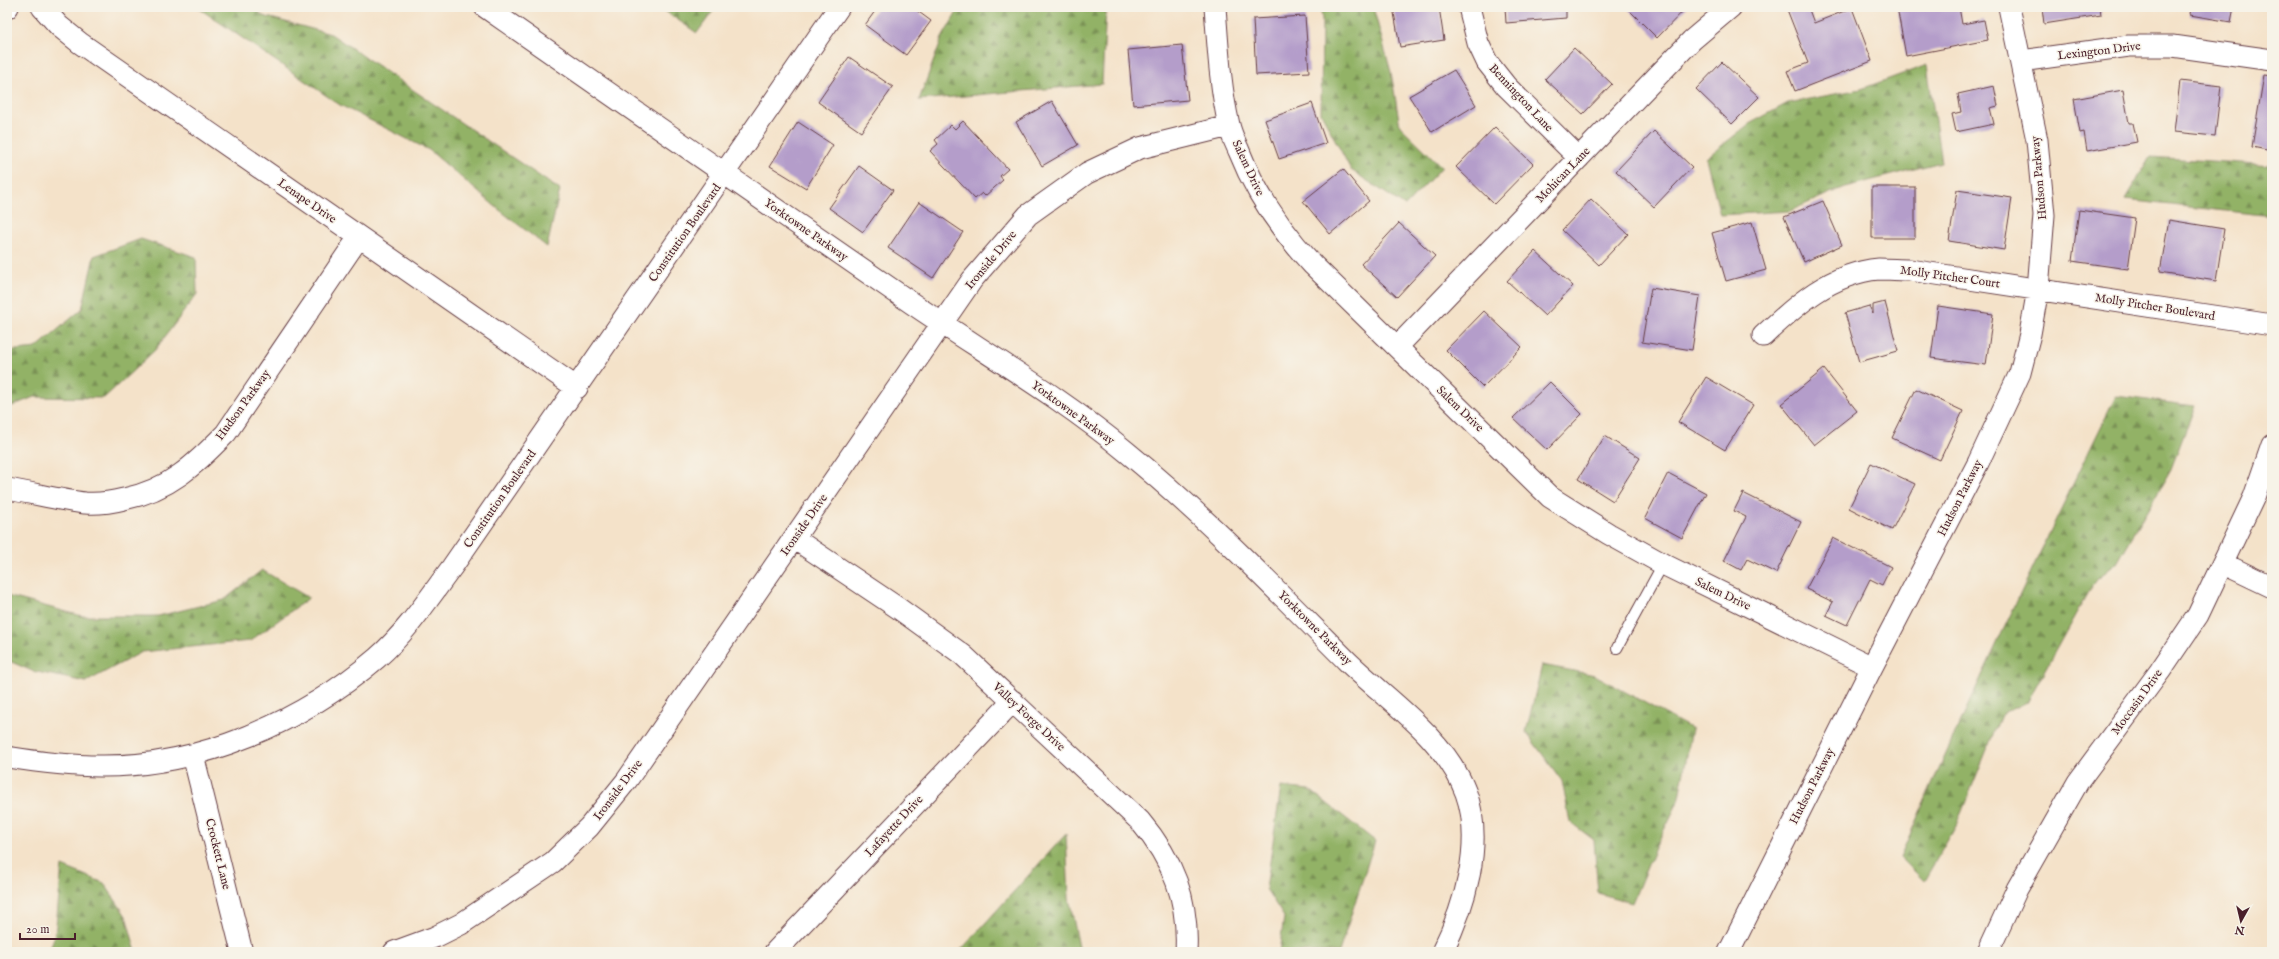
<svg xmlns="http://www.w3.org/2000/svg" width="2279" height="959" viewBox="0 0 2279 959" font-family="'IM FELL English',serif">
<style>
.forest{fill:url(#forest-firs);stroke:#6e6848}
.building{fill:#b49dca}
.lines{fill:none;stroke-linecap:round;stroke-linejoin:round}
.lane-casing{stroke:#643c43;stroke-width:12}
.street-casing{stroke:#643c43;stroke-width:23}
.lane{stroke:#fff;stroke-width:10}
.street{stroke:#fff;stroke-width:21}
.labels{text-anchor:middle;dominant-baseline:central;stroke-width:3;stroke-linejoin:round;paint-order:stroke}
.street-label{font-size:12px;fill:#4a1f2b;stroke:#f7f3e8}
</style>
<defs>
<pattern id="forest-firs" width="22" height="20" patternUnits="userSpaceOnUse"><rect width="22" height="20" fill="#92b266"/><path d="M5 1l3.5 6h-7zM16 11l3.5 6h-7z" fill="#799054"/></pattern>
</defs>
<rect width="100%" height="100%" fill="#f7f3e8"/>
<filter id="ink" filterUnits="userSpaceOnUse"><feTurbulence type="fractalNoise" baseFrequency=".025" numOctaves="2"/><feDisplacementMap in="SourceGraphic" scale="8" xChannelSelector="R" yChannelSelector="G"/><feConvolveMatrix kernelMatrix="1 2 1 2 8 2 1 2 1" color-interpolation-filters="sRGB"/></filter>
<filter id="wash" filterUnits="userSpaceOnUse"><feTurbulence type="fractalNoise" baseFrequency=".012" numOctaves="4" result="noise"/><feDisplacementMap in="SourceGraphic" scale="16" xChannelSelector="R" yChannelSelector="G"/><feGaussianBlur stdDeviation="0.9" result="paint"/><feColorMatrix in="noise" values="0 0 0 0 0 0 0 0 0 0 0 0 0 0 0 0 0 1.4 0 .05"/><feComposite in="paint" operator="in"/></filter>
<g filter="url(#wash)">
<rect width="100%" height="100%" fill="#f4e2c9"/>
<path class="forest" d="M197,7H255L263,16L331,34L560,190L547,247L497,208L429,150L340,105Z
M659,7H716L697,33Z
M960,7H1106L1102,84L919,100L942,38Z
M1320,7H1373L1391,72L1400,126L1442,167L1405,206L1351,170L1321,113L1322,18Z
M1927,65L1941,162L1842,188L1790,211L1720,215L1706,158L1749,124L1788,103L1861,89Z
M2150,157L2272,165V216L2125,200Z
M141,239L196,257L197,294L155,350L104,398L34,397L7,408V351L36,348L82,309L94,256Z
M2116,396L2195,406L2171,469L2117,563L2094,581L2027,702L2001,715L1956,826L1924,881L1900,857C1968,701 2041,549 2116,396Z
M262,570L309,598L250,641L142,652L86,682L32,671L7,660V596L82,616H158L224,600Z
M1542,665L1595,675L1692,729L1678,802L1655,848L1632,903L1598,893L1594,840L1570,822L1562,781L1526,732Z
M1281,787L1310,790L1375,841L1339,952H1279L1284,917L1266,889Z
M1066,834L1069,898L1080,952H959Z
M62,866L104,883L126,916L136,952H49L55,935Z"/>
<g id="blocks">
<path class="building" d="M878,7H912L931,21L906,55L865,25Z
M1393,7H1439L1444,40L1400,47Z
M1505,7H1566V18L1506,23Z
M1626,7H1687L1657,38Z
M1786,7H1808L1814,23L1852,8L1872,61L1795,91L1787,71L1808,63Z
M1897,7H1959L1962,24L1984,20L1988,40L1906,56Z
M2042,7H2100L2101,15L2044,24Z
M2191,7H2234L2231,22L2190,15Z
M1305,16L1309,72L1256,75L1253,19Z
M1182,45L1188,100L1133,105L1128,50Z
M1574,48L1612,84L1583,114L1545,79Z
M849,57L893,87L861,132L818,102Z
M1722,62L1759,97L1732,124L1696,89Z
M1454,70L1476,105L1432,132L1409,96Z
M2264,75L2272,76V151L2252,147Z
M2180,81L2221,86L2215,136L2174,132Z
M1994,86L1998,106L1990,108L1994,124L1956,132L1952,114L1961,112L1958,94Z
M2123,90L2129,123H2133L2137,142L2087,151L2084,132L2080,133L2074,99Z
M1052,101L1078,145L1042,166L1016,122Z
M1312,103L1326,143L1279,159L1265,120Z
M963,121L1008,169L1000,176L1003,180L985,196L982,193L975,199L930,151L938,144L935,140L951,125L955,129Z
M798,122L833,145L806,188L770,166Z
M1495,127L1533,164L1494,204L1456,167Z
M1654,131L1692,167L1654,207L1616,171Z
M859,166L893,190L863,232L829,208Z
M1343,169L1369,201L1330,234L1303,201Z
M1872,187H1915V238H1872Z
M1957,190L2012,198L2004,250L1949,241Z
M1591,199L1628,234L1599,265L1562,230Z
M1823,201L1842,245L1804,262L1784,217Z
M919,202L963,232L933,278L888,248Z
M2079,210L2135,218L2128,269L2072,261Z
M2169,220L2224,229L2216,281L2160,272Z
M1752,222L1766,270L1726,281L1712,233Z
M1399,223L1435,256L1397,297L1361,264Z
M1535,251L1573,286L1545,316L1507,281Z
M1651,288L1700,296L1692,350L1642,342Z
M1885,302L1898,351L1859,362L1845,313L1869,306L1873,314V305Z
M1938,306L1993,314L1986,365L1931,358Z
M1484,311L1522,347L1483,387L1446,350Z
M1824,369L1857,411L1814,445L1781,404Z
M1706,377L1753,405L1725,450L1678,422Z
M1550,382L1582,414L1547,450L1513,418Z
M1916,389L1963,411L1940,460L1892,438Z
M1605,436L1640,458L1613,501L1578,479Z
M1871,463L1915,484L1892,530L1849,508Z
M1668,473L1706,493L1682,538L1645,518Z
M1743,493L1801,522L1776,573L1747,559L1741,570L1724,561L1746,517L1734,511Z
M1833,538L1891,567L1882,585L1870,579L1847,625L1826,615L1833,602L1806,589Z"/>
</g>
</g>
<g filter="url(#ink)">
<use href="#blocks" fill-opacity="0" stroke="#643c43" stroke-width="1"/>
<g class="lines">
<g class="lane-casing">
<path id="lane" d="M1617,648L1663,564"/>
</g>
<g class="street-casing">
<path id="street" d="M42,7L59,26L80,43L577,388
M485,7C626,105 768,204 910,302C983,352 1060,396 1128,453C1206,517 1276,590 1347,661C1388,701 1445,737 1466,793C1484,843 1465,906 1442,952
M1215,7C1218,46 1220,87 1229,125C1231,134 1235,142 1239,151C1256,194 1281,231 1313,265L1550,497L1609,534L1663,564L1872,667
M1469,7L1478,43L1487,62L1506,86L1579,158
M7,8L8,7
M2021,61L2129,46H2173L2272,60
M1763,336C1796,305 1831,273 1879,269C1889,269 1900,270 1910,270L2272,325
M1397,347L1692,40L1731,7
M7,489C33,493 59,500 85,503C97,504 112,502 124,499C169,490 195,465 226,433L359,237
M795,539L898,608L963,655L1140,821C1173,860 1189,900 1186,952
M2224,564L2272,587
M193,755L242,952
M7,757C38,762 69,766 100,766C200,767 302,722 377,658C407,632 429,598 452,567L839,7
M394,952L435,937L461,924L553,862L589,827L627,780L972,280L1028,215L1087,173L1140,148L1229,126
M775,952L1013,701
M1729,952L1872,667L1978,463L2020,373L2030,334L2038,289L2044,215L2037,140L2009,7
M1988,952L2017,889L2078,782L2160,671L2198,615L2254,497L2272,445"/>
</g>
<use href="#lane" class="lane"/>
<use href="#street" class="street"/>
</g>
</g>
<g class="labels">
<g class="street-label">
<text transform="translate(2099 51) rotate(-7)">Lexington Drive</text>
<text transform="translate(1521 98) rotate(47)">Bennington Lane</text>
<text transform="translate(1248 168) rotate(65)">Salem Drive</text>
<text transform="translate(1563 175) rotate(-46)">Mohican Lane</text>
<text transform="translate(2039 178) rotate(-95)">Hudson Parkway</text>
<text transform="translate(307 201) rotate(35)">Lenape Drive</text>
<text transform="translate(806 230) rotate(35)">Yorktowne Parkway</text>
<text transform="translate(685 233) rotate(-55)">Constitution Boulevard</text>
<text transform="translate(991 260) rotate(-50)">Ironside Drive</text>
<text transform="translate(1950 277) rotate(8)">Molly Pitcher Court</text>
<text transform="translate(2155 307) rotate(9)">Molly Pitcher Boulevard</text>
<text transform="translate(243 405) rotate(-54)">Hudson Parkway</text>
<text transform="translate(1460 409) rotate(44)">Salem Drive</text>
<text transform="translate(1073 413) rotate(36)">Yorktowne Parkway</text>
<text transform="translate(1960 498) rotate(-63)">Hudson Parkway</text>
<text transform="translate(500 499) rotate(-55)">Constitution Boulevard</text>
<text transform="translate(804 525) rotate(-55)">Ironside Drive</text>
<text transform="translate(1723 594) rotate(26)">Salem Drive</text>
<text transform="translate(1315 628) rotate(45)">Yorktowne Parkway</text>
<text transform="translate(2137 702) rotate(-54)">Moccasin Drive</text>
<text transform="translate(1029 717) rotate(43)">Valley Forge Drive</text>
<text transform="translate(1812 786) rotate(-63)">Hudson Parkway</text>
<text transform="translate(618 790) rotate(-53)">Ironside Drive</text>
<text transform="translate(894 826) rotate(-47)">Lafayette Drive</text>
<text transform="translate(218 854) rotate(76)">Crockett Lane</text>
</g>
</g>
<rect width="2279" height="959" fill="none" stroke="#f7f3e8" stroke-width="24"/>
<g transform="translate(2241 921) rotate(188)" stroke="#f7f3e8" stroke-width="3" paint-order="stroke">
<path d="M0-3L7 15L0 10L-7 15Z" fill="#4a1f2b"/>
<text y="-6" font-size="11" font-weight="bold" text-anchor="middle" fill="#4a1f2b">N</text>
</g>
<path d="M20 933v6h55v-6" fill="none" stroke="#4a1f2b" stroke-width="2"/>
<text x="26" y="933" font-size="12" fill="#4a1f2b" stroke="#f7f3e8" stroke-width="3" paint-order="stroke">20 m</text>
</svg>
